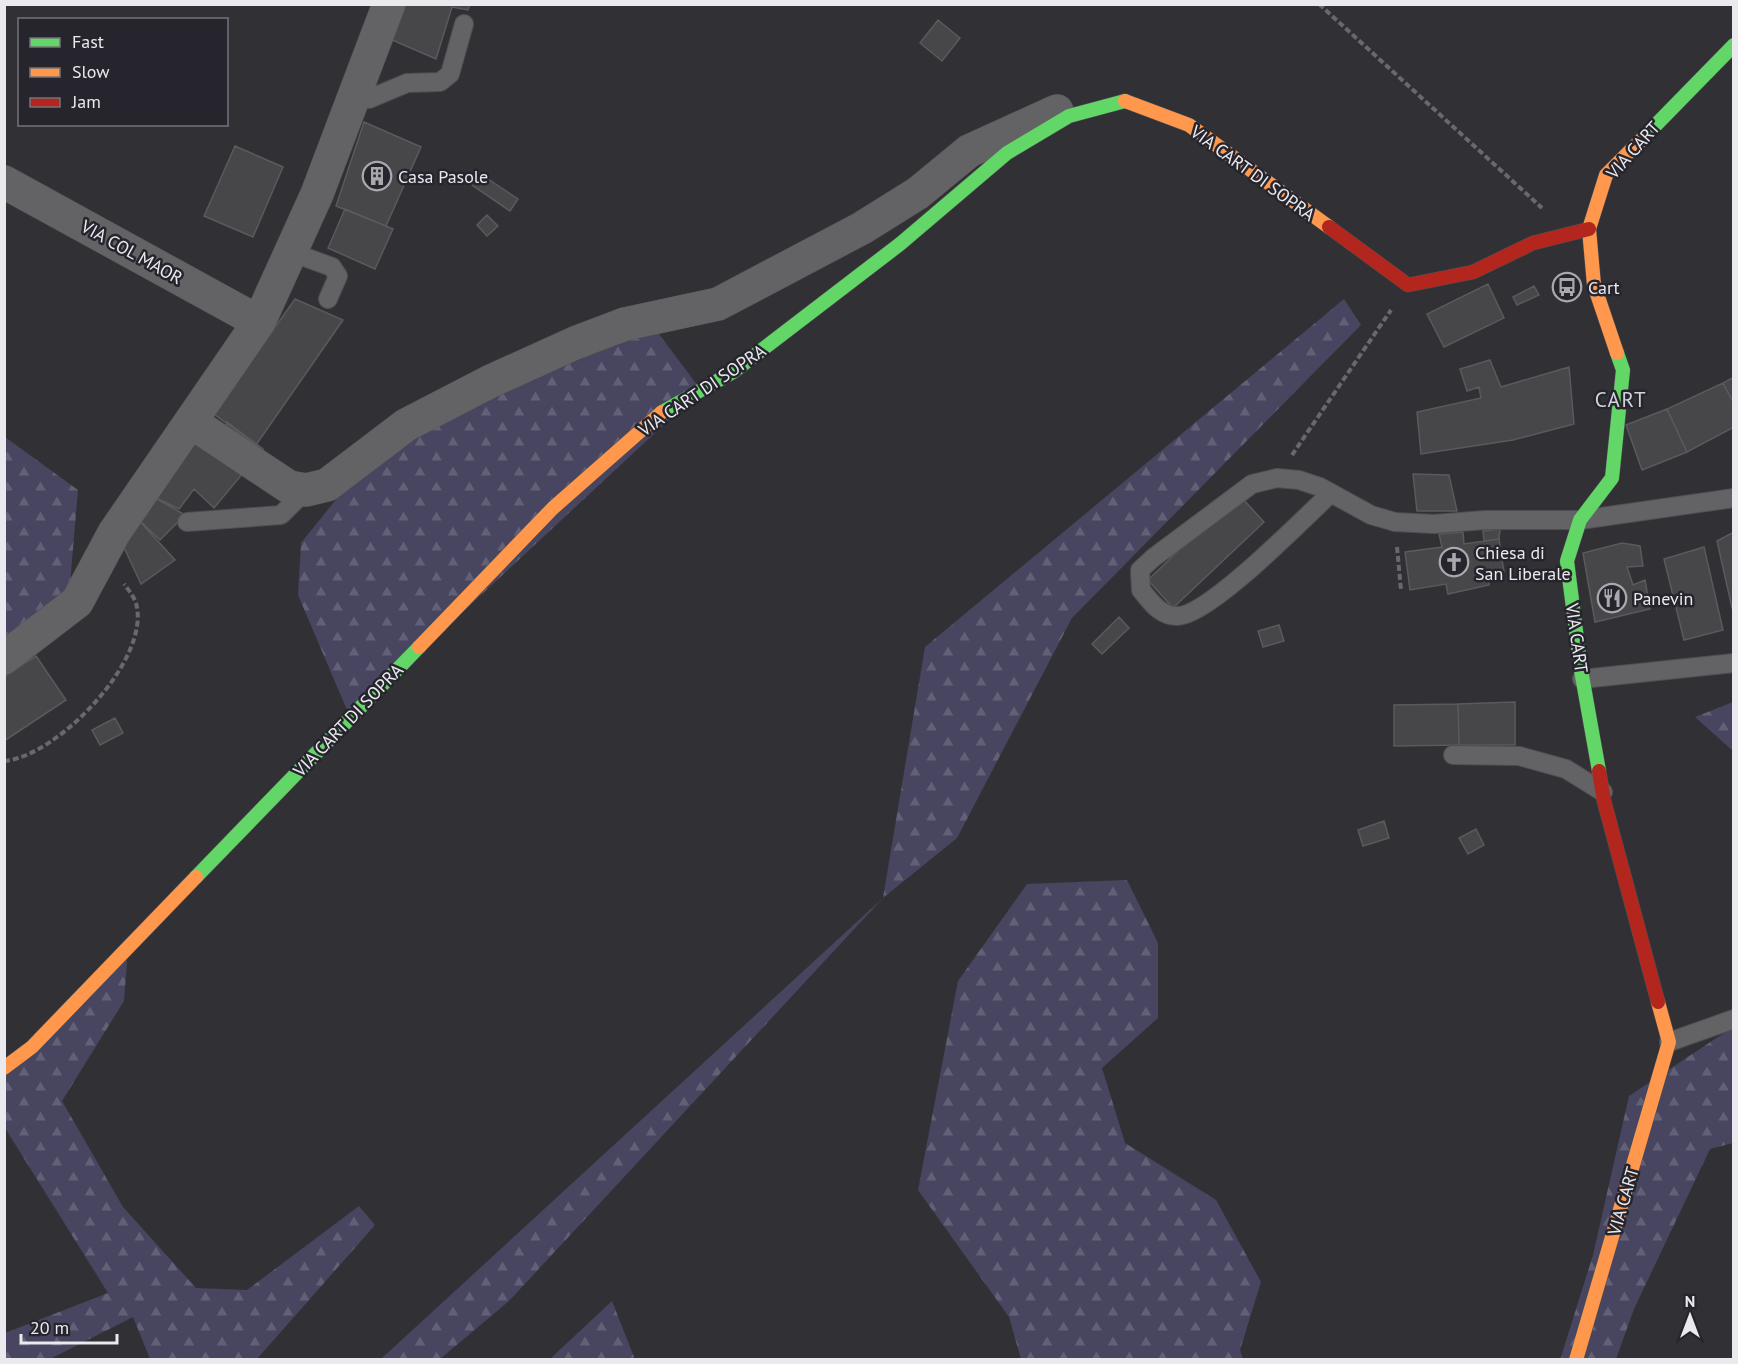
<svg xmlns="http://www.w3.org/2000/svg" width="1738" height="1364" viewBox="0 0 1738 1364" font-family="'PT Sans',sans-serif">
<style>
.forest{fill:url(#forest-firs)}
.building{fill:#47474a;stroke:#5a5a5e;stroke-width:1.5}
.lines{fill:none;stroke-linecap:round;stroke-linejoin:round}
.lane-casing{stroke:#4f4f53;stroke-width:20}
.street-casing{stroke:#4f4f53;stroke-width:34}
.fast-casing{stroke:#4f4f53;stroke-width:15}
.slow-casing{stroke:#4f4f53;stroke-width:15}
.jam-casing{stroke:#4f4f53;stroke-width:15}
.path{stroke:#69696b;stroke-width:4;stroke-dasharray:6 3;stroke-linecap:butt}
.lane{stroke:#636366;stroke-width:18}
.street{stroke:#636366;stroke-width:33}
.fast{stroke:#63d668;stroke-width:14}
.slow{stroke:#ff974d;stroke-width:14}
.jam{stroke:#b3261e;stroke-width:14}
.labels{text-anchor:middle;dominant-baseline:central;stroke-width:5;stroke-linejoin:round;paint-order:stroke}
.street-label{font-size:18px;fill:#e9e9ee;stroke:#26252d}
.poi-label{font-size:18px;fill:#e9e9ee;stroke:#26252d;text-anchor:start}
.quarter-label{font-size:21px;letter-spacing:1.5px;fill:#d2d2dc;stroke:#26252d}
</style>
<defs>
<pattern id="forest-firs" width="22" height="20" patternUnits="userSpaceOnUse" patternTransform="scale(1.5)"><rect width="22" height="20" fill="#47455f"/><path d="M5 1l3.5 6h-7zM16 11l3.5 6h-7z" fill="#626076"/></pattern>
</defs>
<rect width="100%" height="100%" fill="#313135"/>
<path class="forest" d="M1344,299L1361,325L1072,618L957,838L883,898L509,1301L440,1359H381L883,898L925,647Z
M647,318L701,390L350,717L298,595L301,543L379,446Z
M5,437L78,490L69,596L5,652Z
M1733,702V751L1695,717Z
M1127,880L1158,943V1018L1102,1068L1125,1143L1216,1200L1261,1282L1240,1350L1243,1359H1021L1009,1317L918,1190L958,981L1027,884Z
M128,948L124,1001L62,1101L123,1207L196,1288L247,1290L359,1206L375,1225L257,1359H150L133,1317L50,1359H5V1333L108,1293L5,1128V1068Z
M1733,1027V1143L1710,1149L1634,1309L1616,1359L1560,1360L1593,1255L1629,1096Z
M612,1301L634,1357L631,1360L550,1359Z"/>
<path class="building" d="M403,4H470L468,10L452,7L436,59L390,39Z
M938,20L960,38L942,61L920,43Z
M364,122L421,147L386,226L336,206Z
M235,146L283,167L253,237L204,216Z
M476,171L518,199L510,211L469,183Z
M345,209L393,229L375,269L328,248Z
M487,215L498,226L487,236L477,225Z
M1488,284L1504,318L1444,347L1427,314Z
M1534,286L1539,295L1517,305L1513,297Z
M295,299L343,320L256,445L214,414Z
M1490,360L1501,387L1569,367L1574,424L1513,440L1421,454L1417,412L1481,398L1479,387L1467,391L1460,369Z
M1734,377V404L1723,383Z
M1723,383L1734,404V427L1687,452L1667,409Z
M1667,409L1687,452L1642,470L1626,425Z
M227,422L263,449L214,508L194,489L179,509L150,495L193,440L204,448Z
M1413,474L1449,475L1457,511H1417Z
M150,495L185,515L160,540L134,515Z
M1241,497L1264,522L1173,608L1148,580L1205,525Z
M134,515L175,560L141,584L122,543Z
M1500,529L1499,539L1484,541L1483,531Z
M1463,532L1464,544L1499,539L1504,572L1487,573L1489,585L1448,594L1446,584L1410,590L1405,552L1442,547L1439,534Z
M1734,532V608H1732L1717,541Z
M1622,543L1640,546L1643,566L1627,567L1633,585L1645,580L1650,609L1595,622L1583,553Z
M1704,547L1723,630L1684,640L1664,559Z
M1119,617L1129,628L1102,654L1092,644Z
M1279,625L1284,641L1263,647L1258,631Z
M36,656L66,700L4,741V677Z
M1515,702V745H1459L1458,704Z
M1458,704L1459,745L1394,746V705Z
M115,718L123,733L100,745L92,730Z
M1384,821L1389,838L1363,846L1358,830Z
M1476,829L1484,845L1468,854L1459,838Z"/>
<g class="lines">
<g class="lane-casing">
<path id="lane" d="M354,96L369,99L407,83L440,82L450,74L464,24
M291,252L332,267L338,276L328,299
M1331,493C1305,517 1208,617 1177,616C1160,616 1151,602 1141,590L1140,570L1153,558L1252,484L1277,478L1299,480L1320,487L1371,515L1395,522L1434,524L1485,520H1580L1734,498
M187,522L281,515L306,490
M1582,679L1734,663
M1453,755L1519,756L1566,769L1603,792
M1669,1042L1734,1019"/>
</g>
<g class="street-casing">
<path id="street" d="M4,182L259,322
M191,422L289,487L306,490L327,485L406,425L491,381L575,343L625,324L718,304L862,228L918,193L969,151L1057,111
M4,658L77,602L114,533L259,322L317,194L389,4"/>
</g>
<g class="fast-casing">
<path id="fast" d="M1645,136L1734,45
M662,412L733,372L900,244L1007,153L1069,116L1125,101
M1599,771L1581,670L1567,561L1580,520L1612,478L1623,370L1617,353
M196,877L419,647"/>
</g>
<g class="slow-casing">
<path id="slow" d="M1125,101L1189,125L1329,227
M1617,353L1594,285L1589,229L1606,175L1645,136
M419,647L553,508L662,412
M4,1068L32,1047L196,877
M1576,1360L1669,1042L1658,1002"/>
</g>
<g class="jam-casing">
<path id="jam" d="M1329,227L1408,285L1473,272L1533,243L1589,229
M1599,771L1604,801L1658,1002"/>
</g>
<path class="path" d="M1319,4L1542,208
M1292,455L1391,310
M1397,547L1401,590
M4,761C57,757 152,659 136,603C134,597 128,589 124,584"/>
<use href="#lane" class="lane"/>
<use href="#street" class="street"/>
<use href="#fast" class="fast"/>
<use href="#slow" class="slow"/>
<use href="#jam" class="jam"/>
</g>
<defs>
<g id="building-ring" transform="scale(1.5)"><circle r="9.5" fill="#26252d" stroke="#a9a9ad" stroke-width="1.5"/><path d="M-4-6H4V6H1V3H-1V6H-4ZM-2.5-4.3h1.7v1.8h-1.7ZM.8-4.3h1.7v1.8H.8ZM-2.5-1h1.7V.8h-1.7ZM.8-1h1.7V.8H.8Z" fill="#a9a9ad"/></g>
<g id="bus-ring" transform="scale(1.5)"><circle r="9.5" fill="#26252d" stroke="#a9a9ad" stroke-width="1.5"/><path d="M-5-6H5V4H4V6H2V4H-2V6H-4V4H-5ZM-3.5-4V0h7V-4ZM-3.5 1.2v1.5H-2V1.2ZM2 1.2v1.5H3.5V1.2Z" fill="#a9a9ad"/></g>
<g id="church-ring" transform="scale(1.5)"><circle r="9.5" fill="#26252d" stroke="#a9a9ad" stroke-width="1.5"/><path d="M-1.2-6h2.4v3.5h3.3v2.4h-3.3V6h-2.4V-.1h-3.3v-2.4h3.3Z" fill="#a9a9ad"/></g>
<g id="restaurant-ring" transform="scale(1.5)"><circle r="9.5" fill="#26252d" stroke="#a9a9ad" stroke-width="1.5"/><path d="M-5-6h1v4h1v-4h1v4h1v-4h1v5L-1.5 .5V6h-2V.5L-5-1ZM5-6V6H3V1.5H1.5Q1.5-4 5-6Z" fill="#a9a9ad"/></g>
</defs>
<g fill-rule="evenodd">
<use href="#building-ring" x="377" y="176"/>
<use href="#bus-ring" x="1567" y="287"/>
<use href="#church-ring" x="1454" y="562"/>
<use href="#restaurant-ring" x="1612" y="598"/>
</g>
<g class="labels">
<g class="street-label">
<text transform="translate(1633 150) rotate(-48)">VIA CART</text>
<text transform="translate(1253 173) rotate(36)">VIA CART DI SOPRA</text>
<text transform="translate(132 252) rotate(29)">VIA COL MAOR</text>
<text transform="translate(702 390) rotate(-34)">VIA CART DI SOPRA</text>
<text transform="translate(1577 638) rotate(82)">VIA CART</text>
<text transform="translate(348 720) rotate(-46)">VIA CART DI SOPRA</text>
<text transform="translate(1623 1201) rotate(-74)">VIA CART</text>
</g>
<g class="poi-label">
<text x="398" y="176">Casa Pasole</text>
<text x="1588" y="287">Cart</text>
<text x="1475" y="552">Chiesa di<tspan x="1475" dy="21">San Liberale</tspan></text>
<text x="1633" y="598">Panevin</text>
</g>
<g class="quarter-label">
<text x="1621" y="399">CART</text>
</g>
</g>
<rect width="1738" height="1364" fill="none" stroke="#e9e9ee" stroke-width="12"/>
<rect x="18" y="18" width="210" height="108" fill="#26252d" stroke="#74737a" stroke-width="1.5"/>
<rect x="30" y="38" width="30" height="9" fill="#63d668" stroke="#74737a" stroke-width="1.5"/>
<text x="72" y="48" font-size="18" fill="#e9e9ee">Fast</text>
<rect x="30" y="68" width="30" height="9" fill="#ff974d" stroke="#74737a" stroke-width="1.5"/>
<text x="72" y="78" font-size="18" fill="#e9e9ee">Slow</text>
<rect x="30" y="98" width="30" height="9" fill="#b3261e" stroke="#74737a" stroke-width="1.5"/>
<text x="72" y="108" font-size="18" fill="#e9e9ee">Jam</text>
<g transform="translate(1690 1316)" stroke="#26252d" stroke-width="4.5" paint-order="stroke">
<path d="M0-4.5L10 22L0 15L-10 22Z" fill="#e9e9ee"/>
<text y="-9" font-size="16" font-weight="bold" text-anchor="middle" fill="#e9e9ee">N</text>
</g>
<path d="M21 1334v9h96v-9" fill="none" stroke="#e9e9ee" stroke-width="3"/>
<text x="30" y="1334" font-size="18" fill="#e9e9ee" stroke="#26252d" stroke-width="4.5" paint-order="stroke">20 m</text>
</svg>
